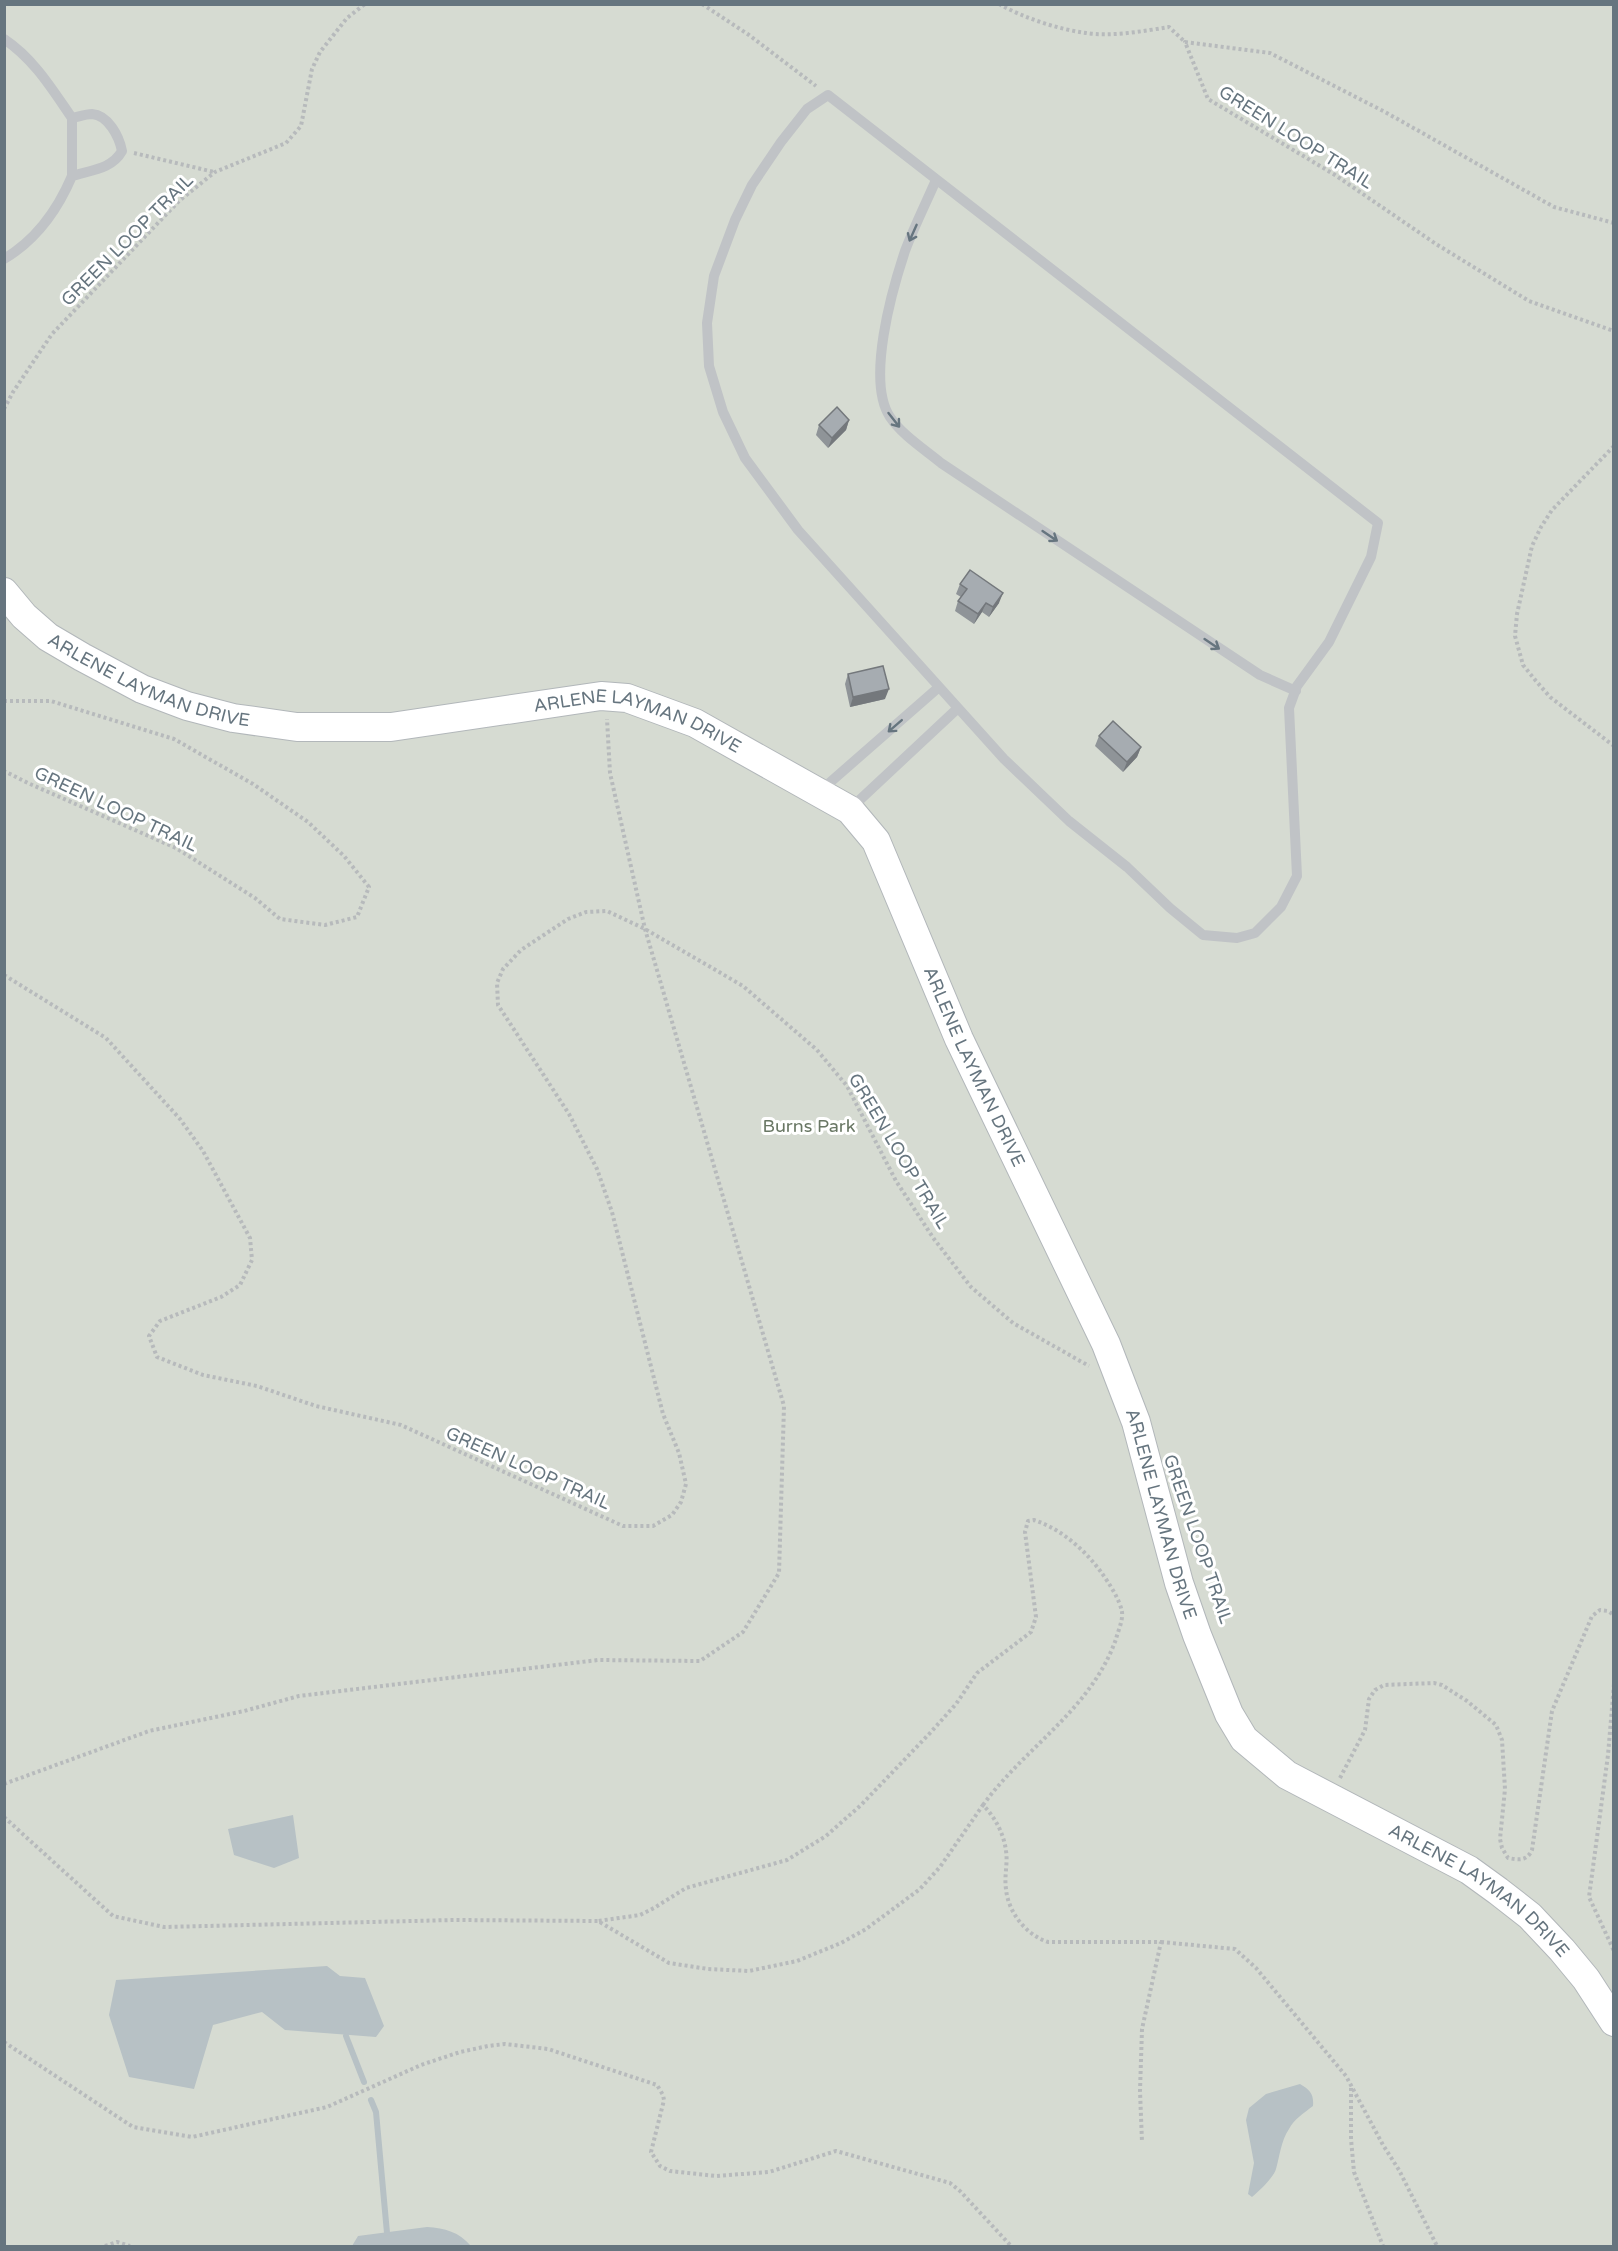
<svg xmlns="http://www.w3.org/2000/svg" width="1618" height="2251" viewBox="0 0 1618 2251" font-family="'Varela Round',sans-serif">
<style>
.green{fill:#d6dbd2}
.water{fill:#b7c1c5}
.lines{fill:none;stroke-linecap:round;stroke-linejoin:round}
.stream{stroke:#b7c1c5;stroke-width:6}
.secondary-casing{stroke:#b2b7ba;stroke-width:30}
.path{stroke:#b7babc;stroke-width:4;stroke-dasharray:3 3;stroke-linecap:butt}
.lane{stroke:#c0c3c6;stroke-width:10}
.secondary{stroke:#fff;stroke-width:28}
.wall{fill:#8f9498}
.shaded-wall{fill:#74787c}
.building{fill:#a6acb1;stroke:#74787c;stroke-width:1.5}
.oneway{stroke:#66757f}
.labels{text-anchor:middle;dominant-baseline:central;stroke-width:6;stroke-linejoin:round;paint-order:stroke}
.street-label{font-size:18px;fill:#66757f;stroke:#fff}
.park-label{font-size:18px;fill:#697764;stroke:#fff}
</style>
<rect width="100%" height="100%" fill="#f4f4f1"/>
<path class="green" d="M5,5H1613V2246H5Z"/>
<path class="water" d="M293,1815L299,1858L274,1868L234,1855L228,1829Z
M327,1966L340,1976L365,1978L384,2026L376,2037L285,2030L262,2012L213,2025L194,2089L129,2077L109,2015L116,1980Z
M1300,2084C1310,2090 1314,2094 1313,2106C1304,2113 1294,2119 1289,2129C1281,2141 1280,2155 1276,2169C1274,2177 1259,2191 1252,2197L1248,2194L1254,2163L1246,2120L1249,2108L1266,2094Z
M427,2227C445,2228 459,2232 471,2246H352L358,2236Z"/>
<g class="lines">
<path class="stream" d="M346,2036L364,2082
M371,2100L376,2112L387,2233"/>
<g class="secondary-casing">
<g id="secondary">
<path id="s1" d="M4,592L24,616L48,637L82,657L142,689L187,706L233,718L297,727H391L601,696L627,698L695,723L850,810L876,841L959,1039L1106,1344L1136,1422L1179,1583L1197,1635L1229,1714L1244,1739L1287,1775L1469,1870L1498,1891L1530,1916L1562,1950L1586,1979L1614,2022"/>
</g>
</g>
<path class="path" d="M702,4L749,35L816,86
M999,4C1024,18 1057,29 1086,33C1111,37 1144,31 1169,27L1185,42
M134,153L214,172
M1614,223L1554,207L1385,112L1270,53L1185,42L1208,99L1335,175L1436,244L1529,301L1614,331
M4,409L13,392L52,334L179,201L215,172L286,143L301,126L312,69L320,52L347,18L365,4
M1614,446L1552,510L1541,527L1532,546L1517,614L1515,636L1523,665L1536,681L1550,697L1614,746
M4,701H51L174,739L253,784L308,822L344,856L369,887L357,917L325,925L280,919L255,898L176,848L30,784L4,771
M4,975L106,1038L180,1119L203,1151L250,1238L252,1260L240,1285L221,1297L160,1321L149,1336L157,1357L203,1375L257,1386L316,1406L401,1425L623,1526H653L672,1515L681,1502L686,1484L679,1453L663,1414L612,1212L597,1169L569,1114L498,1005L497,983L503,969L521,950L568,919L586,912L607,911L645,929L743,986L817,1050L847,1086L896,1181L934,1239L971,1287L1013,1323L1089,1366
M1614,1684L1608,1755L1589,1897L1614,1951
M1340,1778L1365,1730L1369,1699L1375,1690L1384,1685L1434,1683L1442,1685L1467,1701L1496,1725L1502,1740L1505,1789L1500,1839L1502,1848L1508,1858C1519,1860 1527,1861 1532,1850L1552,1711L1592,1616L1600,1610L1608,1611L1614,1615
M4,1784L149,1731L244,1711L299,1696L598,1660L700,1661L743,1632L779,1573L784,1406L645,929L610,773L607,719
M983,1805C1025,1747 1091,1710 1116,1639C1118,1631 1123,1621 1122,1612C1120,1600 1109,1583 1101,1572C1084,1549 1061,1529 1034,1520L1028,1521L1025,1532L1036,1617L1031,1632L977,1673L956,1704L931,1732L861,1805L826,1836L787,1860L686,1888L654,1908L640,1915L598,1921L669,1963L708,1969L749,1971L797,1961L841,1943L866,1929L920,1889L940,1867L983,1805C995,1817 1004,1834 1006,1851C1008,1863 1004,1876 1006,1889C1008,1912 1026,1935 1048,1942H1161L1142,2029L1140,2091L1142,2142
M4,1817L113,1916L164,1927L454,1920L598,1921
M1161,1942L1235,1949L1256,1968L1346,2076L1383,2145L1399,2170L1437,2246
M4,2042L133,2127L192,2137L327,2107L421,2065L460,2052L488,2046L505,2044L548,2049L657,2085L663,2095L664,2100L651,2152L660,2166L670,2171L716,2176L769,2172L836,2151L950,2183L960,2191L1011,2246
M1351,2088V2139L1354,2172L1383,2246
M105,2246L117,2242L130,2246"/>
<path class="lane" d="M4,39C34,59 52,89 72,118C78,117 85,114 92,114C108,115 119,136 122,151C112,169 91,170 72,176C58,209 36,240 4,259
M828,95L1378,523L1371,557L1329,642L1297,686L1289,708L1297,876L1281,907L1255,933L1237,938L1203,935L1170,908L1127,867L1069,821L1004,759L798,530L745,458L723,412L709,366L707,323L714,276L735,220L752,185L781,142L807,109Z
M72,118V176
M936,180C926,203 914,227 905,251C892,290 866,381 890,417C902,435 924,449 941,463L1260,675L1296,691
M819,792L939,687
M850,809L958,708"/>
<use href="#secondary" class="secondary"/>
</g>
<path class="wall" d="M849,420L846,430L828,448L816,435L819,425Z
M960,584L999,603L989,617L982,612L974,624L955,611L958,601L961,597L956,594Z
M848,674L885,699L850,707L845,684Z
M1099,736L1141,747L1137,757L1123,772L1095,746Z"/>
<path class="shaded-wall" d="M849,420L846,430L828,448L832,438Z
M1003,593L999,603L989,617L993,607Z
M986,603L982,612L974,624L978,614Z
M889,689L885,699L850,707L853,697Z
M1141,747L1137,757L1123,772L1127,762Z"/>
<path class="building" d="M837,407L849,420L832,438L819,425Z
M970,570L1003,593L993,607L986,603L978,614L958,601L967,589L960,584Z
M883,666L889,689L853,697L848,674Z
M1113,721L1141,747L1127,762L1099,736Z"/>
<defs><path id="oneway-shaft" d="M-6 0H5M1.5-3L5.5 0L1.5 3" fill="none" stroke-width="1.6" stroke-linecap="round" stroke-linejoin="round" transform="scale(1.5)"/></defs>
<g class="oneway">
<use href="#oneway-shaft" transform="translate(913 233) rotate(114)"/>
<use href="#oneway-shaft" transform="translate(894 420) rotate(52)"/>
<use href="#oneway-shaft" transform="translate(1050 536) rotate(34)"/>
<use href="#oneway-shaft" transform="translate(1212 644) rotate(34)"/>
<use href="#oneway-shaft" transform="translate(895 726) rotate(139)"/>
</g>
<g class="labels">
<g class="street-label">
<text transform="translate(1296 137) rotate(32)">GREEN LOOP TRAIL</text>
<text transform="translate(127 240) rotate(-45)">GREEN LOOP TRAIL</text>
<text stroke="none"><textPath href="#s1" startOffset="174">ARLENE LAYMAN DRIVE</textPath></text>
<text stroke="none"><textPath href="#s1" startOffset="678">ARLENE LAYMAN DRIVE</textPath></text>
<text transform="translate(116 809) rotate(25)">GREEN LOOP TRAIL</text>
<text stroke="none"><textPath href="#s1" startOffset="1200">ARLENE LAYMAN DRIVE</textPath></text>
<text transform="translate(899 1151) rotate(59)">GREEN LOOP TRAIL</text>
<text transform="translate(528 1468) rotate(24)">GREEN LOOP TRAIL</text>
<text stroke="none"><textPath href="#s1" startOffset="1686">ARLENE LAYMAN DRIVE</textPath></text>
<text transform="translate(1198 1539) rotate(71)">GREEN LOOP TRAIL</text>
<text stroke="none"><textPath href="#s1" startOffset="2208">ARLENE LAYMAN DRIVE</textPath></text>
</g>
<g class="park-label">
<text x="809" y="1126">Burns Park</text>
</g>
</g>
<rect width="1618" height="2251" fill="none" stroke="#66757f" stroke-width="12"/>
</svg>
